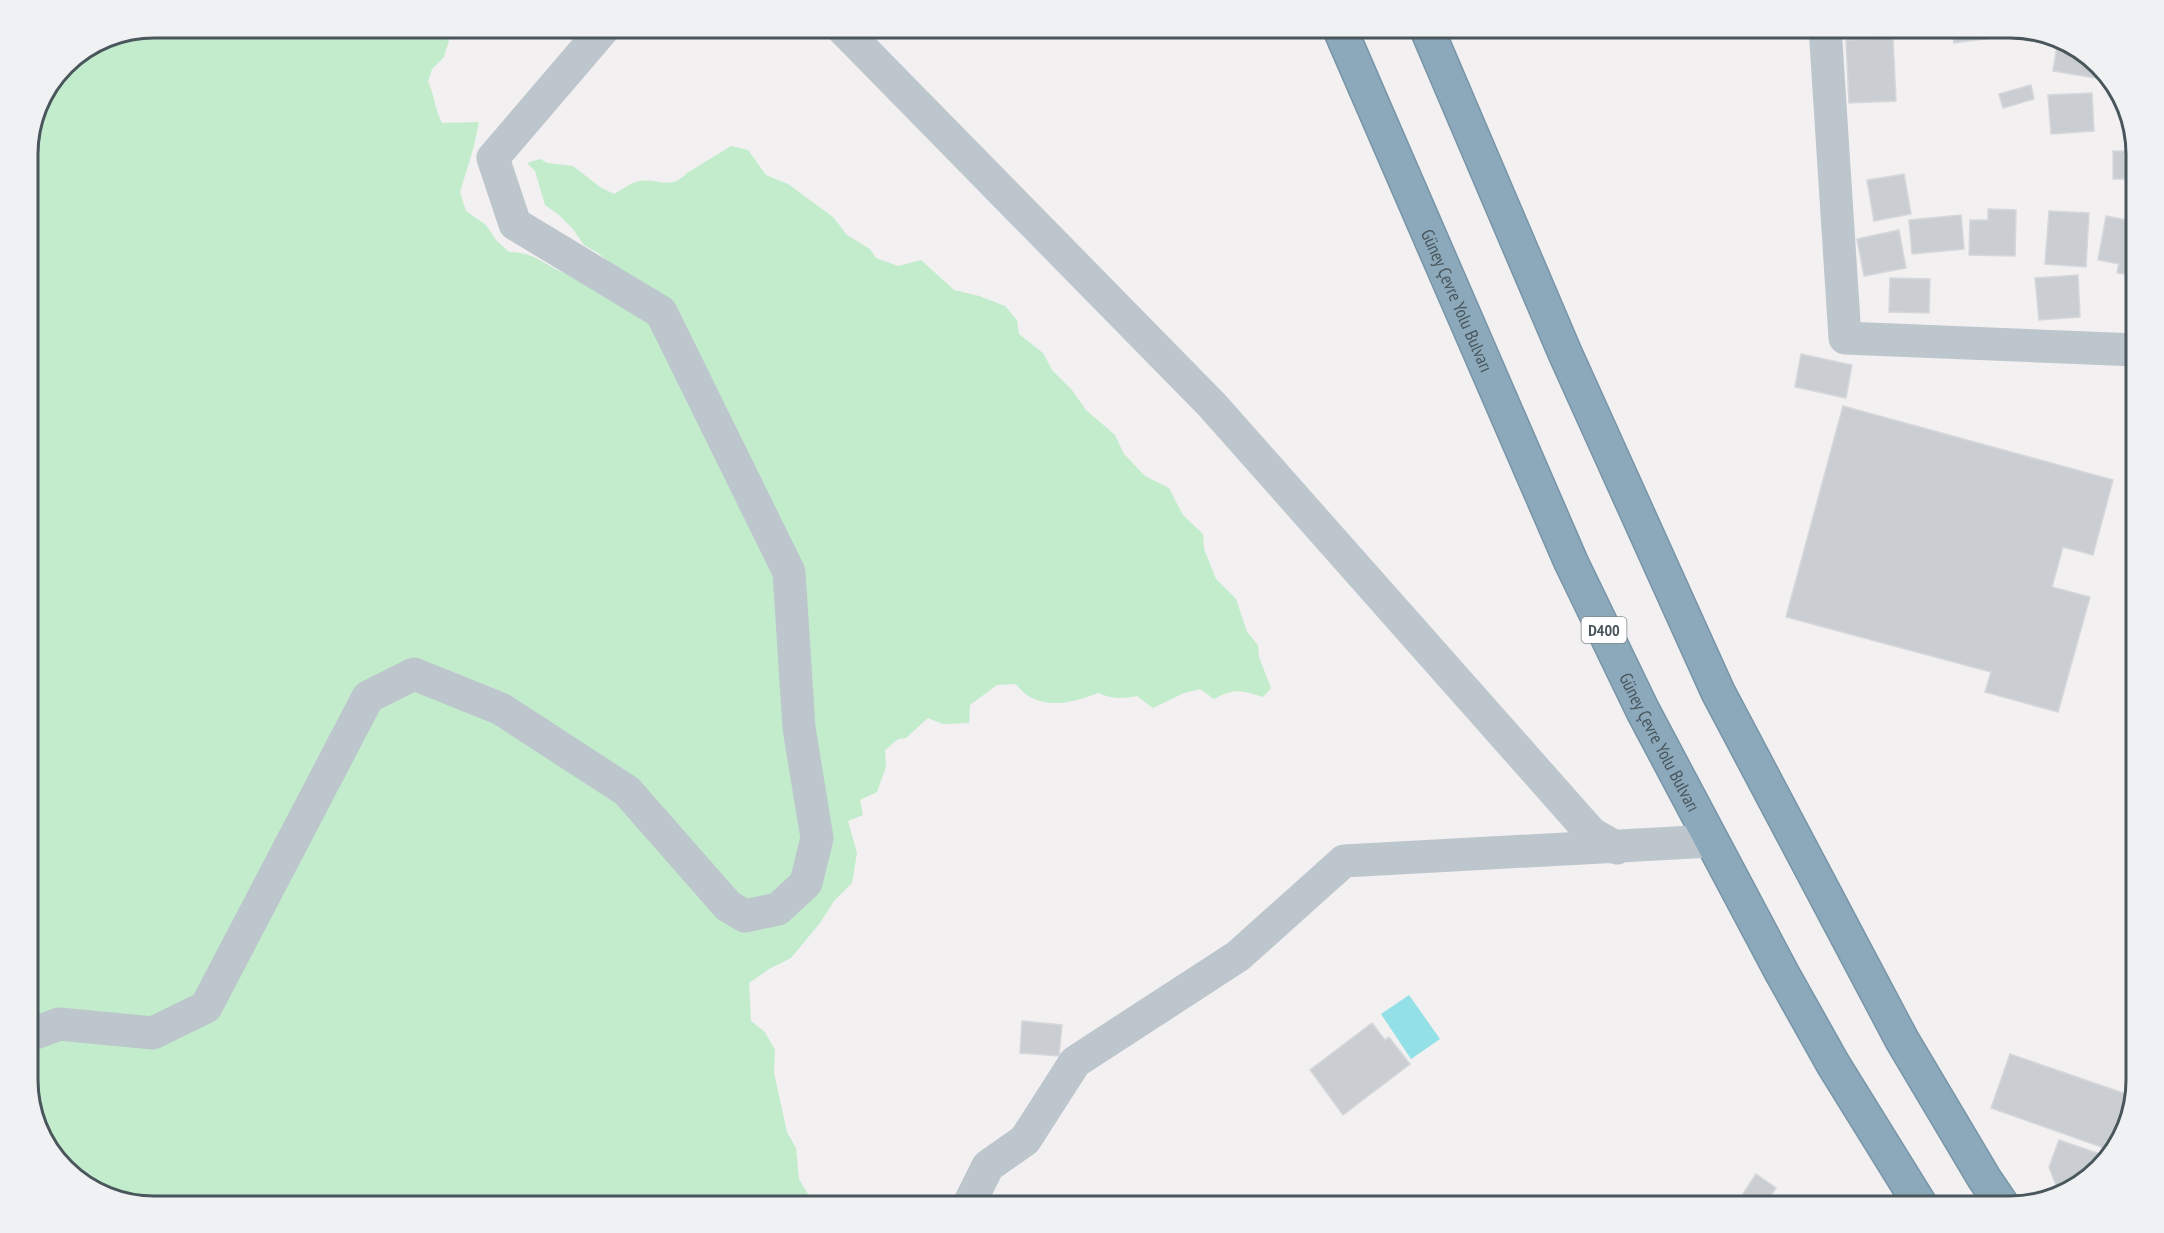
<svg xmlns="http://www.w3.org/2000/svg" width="2164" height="1233" viewBox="0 0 2164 1233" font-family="'PT Sans Narrow',sans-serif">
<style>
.green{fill:#c2eccc}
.water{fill:#93e1e6}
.building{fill:#caced2;stroke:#d5d7db;stroke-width:1.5}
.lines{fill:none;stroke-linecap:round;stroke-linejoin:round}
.highway-casing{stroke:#7795a7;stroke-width:36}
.minor{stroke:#bdc6cc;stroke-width:33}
.highway{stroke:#8ca9bb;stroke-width:33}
.labels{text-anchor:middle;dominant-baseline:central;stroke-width:5;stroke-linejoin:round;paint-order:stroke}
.shield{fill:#fff;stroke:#80898d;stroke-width:1.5}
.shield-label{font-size:16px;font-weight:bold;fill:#49565c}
.street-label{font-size:18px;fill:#49565c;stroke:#fff}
.rim{fill:none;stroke:#49565c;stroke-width:3}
</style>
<rect width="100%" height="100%" fill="#f2f0f1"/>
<path class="green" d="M153,27H453L444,57L432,69L428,82C435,96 435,110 442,123L479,122L474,146L460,192L466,211L486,225L496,240L509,252C536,253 541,263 562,272C571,275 602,267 613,265L598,253L584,245L573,229L559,215L545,205L535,171L527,163L540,159L547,163L573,166L600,187L614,194C622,190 631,182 640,181C658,178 670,191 687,173L731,146L748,150L766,175L788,184L833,217L847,235L870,249L876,258L898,266L921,260L954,290L979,296L1005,306L1017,320L1019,334L1043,353L1052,370L1072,390L1086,410L1115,435L1124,454L1145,476L1169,488L1183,515L1203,534L1204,549L1216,579L1236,599L1247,632L1258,645L1259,657L1271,688L1263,697C1242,690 1234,688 1214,699L1200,689L1184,693L1153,708L1137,696C1122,699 1112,699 1098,693C1077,701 1052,709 1030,697C1025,695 1020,688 1015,684L997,685L970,705L969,723L943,724L928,718L906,738L898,739L885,750L886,767L877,792L860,800L863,815L848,821L857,853L852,883L834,901L820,923L791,958L769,969L749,983L751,1021L765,1032L775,1050L774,1073L787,1132L796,1148L799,1179L815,1206H153L90,1189L44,1143L27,1088V145L37,105L64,64L105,36Z"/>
<path class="water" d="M1409,995L1440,1039L1411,1059L1381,1014Z"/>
<path class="building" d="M1952,27H2007L2008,36L1954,43Z
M1893,38L1896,101L1849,103L1846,40Z
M2058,40L2074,44L2097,66L2095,78L2053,71Z
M2031,85L2034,99L2003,108L1999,94Z
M2117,88L2134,136L2124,138Z
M2092,93L2094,131L2051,134L2048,95Z
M2113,151H2137V199H2127V179H2113Z
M1904,174L1911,214L1874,221L1867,180Z
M1988,209L2016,210L2015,256L1969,255L1970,220H1988Z
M2049,211L2089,213L2086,267L2045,264Z
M1961,215L1964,249L1912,254L1909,220Z
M2106,216L2137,222V276L2117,273L2119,264L2098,260Z
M1899,230L1906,268L1864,276L1857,239Z
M2078,275L2080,317L2039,320L2035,278Z
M1890,278L1930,279L1929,313L1889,312Z
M1801,354L1852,365L1846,398L1795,387Z
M1843,406L2113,480L2093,555L2063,547L2052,587L2090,597L2058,712L1985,692L1991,672L1786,617Z
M1022,1021L1062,1025L1059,1056L1020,1053Z
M1372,1023L1385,1040L1389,1037L1410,1064L1343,1115L1310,1070Z
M2010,1054L2126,1094L2107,1149L1991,1108Z
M2120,1117L2127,1119L2120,1143L2105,1157Z
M2059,1140L2103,1155L2101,1162L2074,1189L2059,1193L2049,1167Z
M1756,1174L1776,1188L1764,1206H1735Z"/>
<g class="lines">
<g class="highway-casing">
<g id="highway">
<path id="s1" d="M1339,27L1571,562L1643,711L1782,973L1833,1064L1921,1206"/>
<path d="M1426,27L1565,353L1718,692L1902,1040L1984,1178L2003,1206"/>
</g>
</g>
<path class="minor" d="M841,27L1212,405L1592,834L1617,848
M1825,27L1845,338L2137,350
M27,1036L59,1024L153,1033L206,1007L368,697L414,674L501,709L627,791L728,906L745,916L778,909L806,883L817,838L799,728L789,572L661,312L515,224L493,158L605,27
M968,1206L988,1166L1025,1140L1075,1062L1238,956L1344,861L1711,841"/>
<use href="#highway" class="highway"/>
</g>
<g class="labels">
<rect class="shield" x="1581.5" y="617" width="45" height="26" rx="4.5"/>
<g class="shield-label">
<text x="1604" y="630">D400</text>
</g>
<g class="street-label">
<text stroke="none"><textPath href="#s1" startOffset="298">Güney Çevre Yolu Bulvarı</textPath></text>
<text stroke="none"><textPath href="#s1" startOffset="784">Güney Çevre Yolu Bulvarı</textPath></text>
</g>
</g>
<path d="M0 0H2164V1233H0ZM154 38H2010A116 116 0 0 1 2126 154V1080A116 116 0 0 1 2010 1196H154A116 116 0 0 1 38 1080V154A116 116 0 0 1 154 38Z" fill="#f0f1f2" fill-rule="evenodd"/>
<path class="rim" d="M154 38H2010A116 116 0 0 1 2126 154V1080A116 116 0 0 1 2010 1196H154A116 116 0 0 1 38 1080V154A116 116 0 0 1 154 38Z"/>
</svg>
